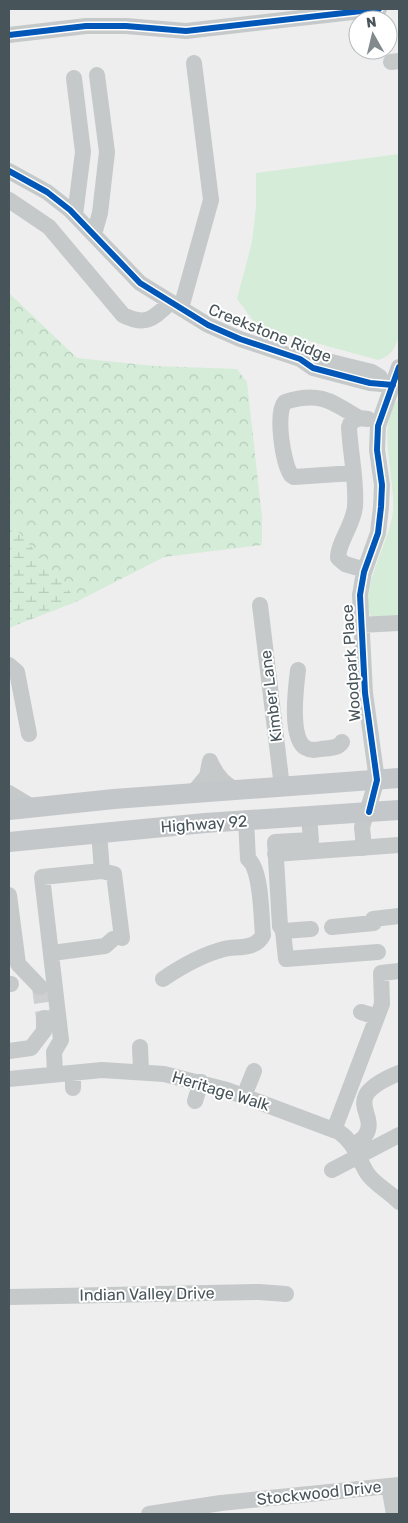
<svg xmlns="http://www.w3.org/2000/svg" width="408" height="1523" viewBox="0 0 408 1523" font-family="Rubik,sans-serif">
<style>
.grass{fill:#d4ecd8}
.forest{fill:url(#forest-crowns)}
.wetland{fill:url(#wetland-marsh)}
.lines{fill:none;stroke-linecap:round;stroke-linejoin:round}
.minor-tunnel{stroke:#cdcfd0;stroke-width:16;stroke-dasharray:16 8;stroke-linecap:butt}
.minor{stroke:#c5c9ca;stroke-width:16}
.major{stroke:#c3c7c9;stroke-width:20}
.cycleway-casing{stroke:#fff;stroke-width:9}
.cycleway{stroke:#0057b8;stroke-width:6}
.labels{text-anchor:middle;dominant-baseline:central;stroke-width:4;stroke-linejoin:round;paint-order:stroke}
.street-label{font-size:16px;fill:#475459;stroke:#fff}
</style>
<defs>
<pattern id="forest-crowns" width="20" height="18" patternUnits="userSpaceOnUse" patternTransform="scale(1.25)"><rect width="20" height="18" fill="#d4ecd8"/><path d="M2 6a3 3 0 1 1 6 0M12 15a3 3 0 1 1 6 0" fill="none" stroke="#b7ccbc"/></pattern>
<pattern id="wetland-marsh" width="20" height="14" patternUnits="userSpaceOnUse" patternTransform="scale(1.25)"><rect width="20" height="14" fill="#d4ecd8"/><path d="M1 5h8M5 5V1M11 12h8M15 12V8" fill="none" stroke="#b7ccbc"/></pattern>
</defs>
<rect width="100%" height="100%" fill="#efeeee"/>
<path class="grass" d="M399,154V336C395,348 392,356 378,360L258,327L237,299L252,242L256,207V173Z
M399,399V619L372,618C356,594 391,540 393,511C396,485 375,417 399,399Z"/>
<path class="forest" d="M9,293L77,358L154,366L237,369L247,382L262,517V545L164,557L78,601L9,521Z"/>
<path class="wetland" d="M9,521L78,601L9,628Z"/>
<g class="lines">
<path class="minor-tunnel" d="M40,987L44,1018"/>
<path class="minor" d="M9,35L86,26H126L186,31L379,9
M391,62L399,61
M74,78L83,152L75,215
M9,171L47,192L70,210L140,283L208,325L240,339L300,359L313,368L370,383L393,385
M9,200L49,227L123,315C147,327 153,318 171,302
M94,234L100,213L107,152L97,75
M181,308L211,200L194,63
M315,358L372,372L380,377
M353,473L294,477L291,475C283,463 275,413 285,402C319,391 331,401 359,418
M365,570L345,564L338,558C338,542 354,524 355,506C357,480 350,453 349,427L351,422L359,418L368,419
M260,605L282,787
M360,625L399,623
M9,665L17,672L29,734
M298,670C296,686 289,740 306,748C311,751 316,750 321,749C328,748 338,749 342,742
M9,793L32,807
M192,794L207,776L210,761C215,773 224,785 237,790
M309,816L311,840L275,842L280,926L283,931L311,929
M99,832L102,871
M364,848L362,827L377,780L365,693L360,595L364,572L378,533L381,507L382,485L377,450L378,426L399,367
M275,854L399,845
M9,895L18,964L40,987
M373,919L399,916
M332,927L374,923
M283,931L286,959L378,952
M52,953L105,946L113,939
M163,979C182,966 201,955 224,949C237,946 256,950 263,935C261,917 262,870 248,859L246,820
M9,984H11
M361,1012L377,1017
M140,1047L141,1071
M9,1051L31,1048L44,1031V1018
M73,1073V1088
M55,1074L54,1052L61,1040L42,877L102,871L114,874L122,938
M9,1079L102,1070L164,1074L227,1090L339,1132C354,1142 358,1158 367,1173C374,1184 390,1192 399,1202
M244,1096L254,1071
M195,1101L201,1082
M334,1130L382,1004L381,973L399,971
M353,1146C356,1143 362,1140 365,1136C381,1113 336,1099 399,1073
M332,1170L399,1135
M9,1297L259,1292L286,1294
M389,1486L394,1514
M149,1514L221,1503L399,1485"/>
<path class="major" d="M9,810L114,799L399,778
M9,842L205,823L399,810"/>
<g class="cycleway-casing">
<path id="cycleway" d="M9,35L86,26H126L186,31L379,9
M9,171L47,192L70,210L140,283L208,325L240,339L300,359L313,368L370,383L393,385
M369,812L377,780L365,693L360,595L364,572L378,533L381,507L382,485L377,450L378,426L399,367"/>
</g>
<use href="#cycleway" class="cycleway"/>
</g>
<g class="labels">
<g class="street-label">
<text transform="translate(270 333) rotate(22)">Creekstone Ridge</text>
<text transform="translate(351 663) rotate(-94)">Woodpark Place</text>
<text transform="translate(271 696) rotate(-97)">Kimber Lane</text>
<text transform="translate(204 824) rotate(-4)">Highway 92</text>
<text transform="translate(221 1091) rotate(17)">Heritage Walk</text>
<text transform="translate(147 1294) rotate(-1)">Indian Valley Drive</text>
<text transform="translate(319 1493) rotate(-6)">Stockwood Drive</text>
</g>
</g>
<rect width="408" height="1523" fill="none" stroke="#475459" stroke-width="20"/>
<g transform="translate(373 35) rotate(352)"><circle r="24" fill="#ffffff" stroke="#b5bbbd"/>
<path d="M0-4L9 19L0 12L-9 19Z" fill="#828a8d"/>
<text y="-8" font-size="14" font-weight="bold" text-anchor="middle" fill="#475459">N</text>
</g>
</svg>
